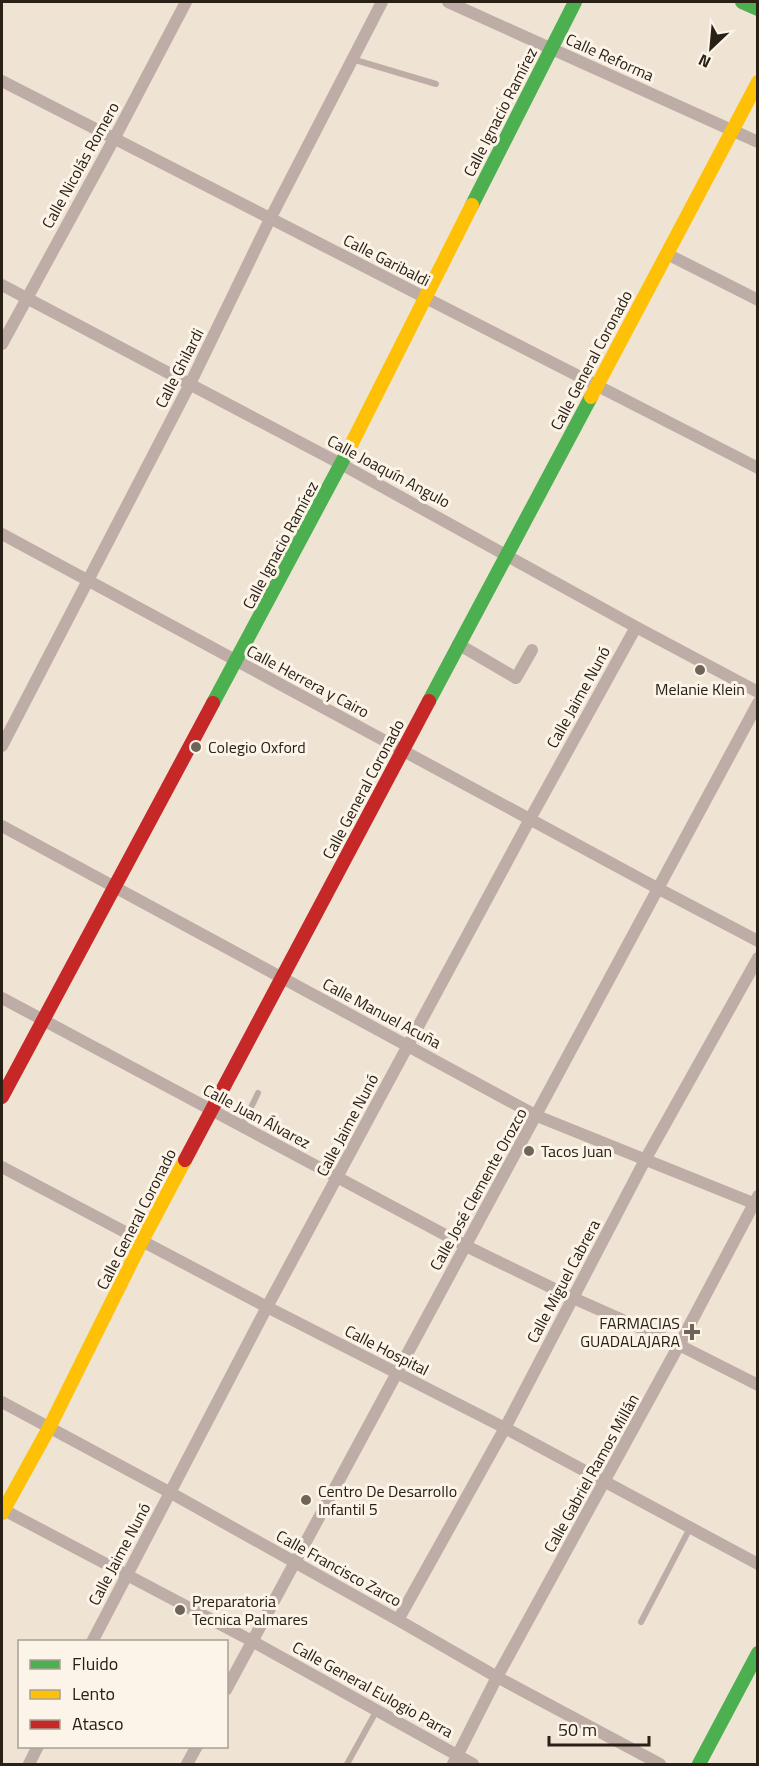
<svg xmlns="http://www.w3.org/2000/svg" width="759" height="1766" viewBox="0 0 759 1766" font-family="'Titillium Web',sans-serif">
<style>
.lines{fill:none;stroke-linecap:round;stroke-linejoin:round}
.lane{stroke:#bdada6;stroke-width:6}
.street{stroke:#bdada6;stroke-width:12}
.fast{stroke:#4caf50;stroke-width:14}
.slow{stroke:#ffc107;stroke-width:14}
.jam{stroke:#c62828;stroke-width:14}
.poi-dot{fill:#6e6558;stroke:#fcf4e8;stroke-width:2}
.labels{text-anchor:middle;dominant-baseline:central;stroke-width:6;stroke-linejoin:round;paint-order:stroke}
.street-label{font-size:16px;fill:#292116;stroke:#fcf4e8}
.poi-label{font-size:16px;fill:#292116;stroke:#fcf4e8;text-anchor:start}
</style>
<rect width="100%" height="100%" fill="#efe3d3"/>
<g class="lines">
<path class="lane" d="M352,59L436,84
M242,1126L258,1093
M641,1622L690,1528
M347,1764L377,1710"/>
<path class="street" d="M448,2L758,142
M2,81L758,468
M667,254L758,300
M2,285L341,464L636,627L758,692
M2,344L114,139L186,2
M2,534L659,889L758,941
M458,644L516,678L532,650
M2,746L190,384L270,219L382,2
M2,826L537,1116L758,1205
M2,998L466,1246L573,1298L679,1345L758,1385
M2,1167L267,1307L505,1428L758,1564
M2,1402L171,1493L398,1620L497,1677L660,1764
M2,1509L252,1641L473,1764
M398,1620L505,1428L645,1160L758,958
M92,1642L267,1307L530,819L636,627
M226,1690L758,703
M29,1764L38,1746
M187,1764L197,1746
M453,1764L497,1677L679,1345L758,1196"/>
<path class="fast" d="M742,2L758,9
M472,205L575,2
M429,701L591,397
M213,703L351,445
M699,1764L758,1653"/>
<path class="slow" d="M591,397L758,82
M351,445L472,205
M2,1513L49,1428L142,1241L185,1160"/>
<path class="jam" d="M2,1097L213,703
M185,1160L429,701"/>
</g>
<g class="poi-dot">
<circle cx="700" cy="670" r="6"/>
<circle cx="196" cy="747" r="6"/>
<circle cx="529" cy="1151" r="6"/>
<path d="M689 1323h6v6h6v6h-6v6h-6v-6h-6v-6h6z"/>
<circle cx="306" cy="1500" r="6"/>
<circle cx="180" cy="1610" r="6"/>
</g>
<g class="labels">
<g class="street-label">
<text transform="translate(610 57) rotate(24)">Calle Reforma</text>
<text transform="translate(500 112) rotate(-63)">Calle Ignacio Ramírez</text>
<text transform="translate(80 165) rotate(-61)">Calle Nicolás Romero</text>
<text transform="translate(387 260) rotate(27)">Calle Garibaldi</text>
<text transform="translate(591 360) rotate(-62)">Calle General Coronado</text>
<text transform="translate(179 368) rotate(-63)">Calle Ghilardi</text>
<text transform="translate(389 471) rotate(28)">Calle Joaquín Angulo</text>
<text transform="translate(280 545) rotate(-62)">Calle Ignacio Ramírez</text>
<text transform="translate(308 681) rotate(28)">Calle Herrera y Cairo</text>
<text transform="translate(578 697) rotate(-61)">Calle Jaime Nunó</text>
<text transform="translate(363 789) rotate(-62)">Calle General Coronado</text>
<text transform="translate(382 1013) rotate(28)">Calle Manuel Acuña</text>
<text transform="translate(257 1116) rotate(28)">Calle Juan Álvarez</text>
<text transform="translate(347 1125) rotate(-62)">Calle Jaime Nunó</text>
<text transform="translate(478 1189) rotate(-61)">Calle José Clemente Orozco</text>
<text transform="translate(136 1219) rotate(-63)">Calle General Coronado</text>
<text transform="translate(563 1281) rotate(-62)">Calle Miguel Cabrera</text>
<text transform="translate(387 1350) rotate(27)">Calle Hospital</text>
<text transform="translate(591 1473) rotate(-61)">Calle Gabriel Ramos Millán</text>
<text transform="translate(119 1554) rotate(-62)">Calle Jaime Nunó</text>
<text transform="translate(339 1568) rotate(29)">Calle Francisco Zarco</text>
<text transform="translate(373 1689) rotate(29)">Calle General Eulogio Parra</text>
</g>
<g class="poi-label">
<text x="700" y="689" text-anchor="middle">Melanie Klein</text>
<text x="208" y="747">Colegio Oxford</text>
<text x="541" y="1151">Tacos Juan</text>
<text x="680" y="1323" text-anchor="end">FARMACIAS<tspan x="680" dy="18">GUADALAJARA</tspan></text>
<text x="318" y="1491">Centro De Desarrollo<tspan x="318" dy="18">Infantil 5</tspan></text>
<text x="192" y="1601">Preparatoria<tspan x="192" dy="18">Tecnica Palmares</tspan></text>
</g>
</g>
<rect width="759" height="1766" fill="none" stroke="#292116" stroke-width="6"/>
<rect x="18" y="1640" width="210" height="108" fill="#fcf4e8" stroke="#a8a094" stroke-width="1.5"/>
<rect x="30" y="1660" width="30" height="9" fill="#4caf50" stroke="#a8a094" stroke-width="1.5"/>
<text x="72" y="1670" font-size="18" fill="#292116">Fluido</text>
<rect x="30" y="1690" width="30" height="9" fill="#ffc107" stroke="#a8a094" stroke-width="1.5"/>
<text x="72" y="1700" font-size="18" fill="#292116">Lento</text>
<rect x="30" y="1720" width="30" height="9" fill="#c62828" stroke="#a8a094" stroke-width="1.5"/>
<text x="72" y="1730" font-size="18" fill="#292116">Atasco</text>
<g transform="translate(711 48) rotate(206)" stroke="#fcf4e8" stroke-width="4.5" paint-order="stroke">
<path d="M0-4.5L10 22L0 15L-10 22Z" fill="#292116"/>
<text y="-9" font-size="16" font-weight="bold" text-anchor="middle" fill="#292116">N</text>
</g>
<path d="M549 1736v9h100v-9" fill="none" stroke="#292116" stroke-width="3"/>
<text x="558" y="1736" font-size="18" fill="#292116" stroke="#fcf4e8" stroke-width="4.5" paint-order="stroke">50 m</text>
</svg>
